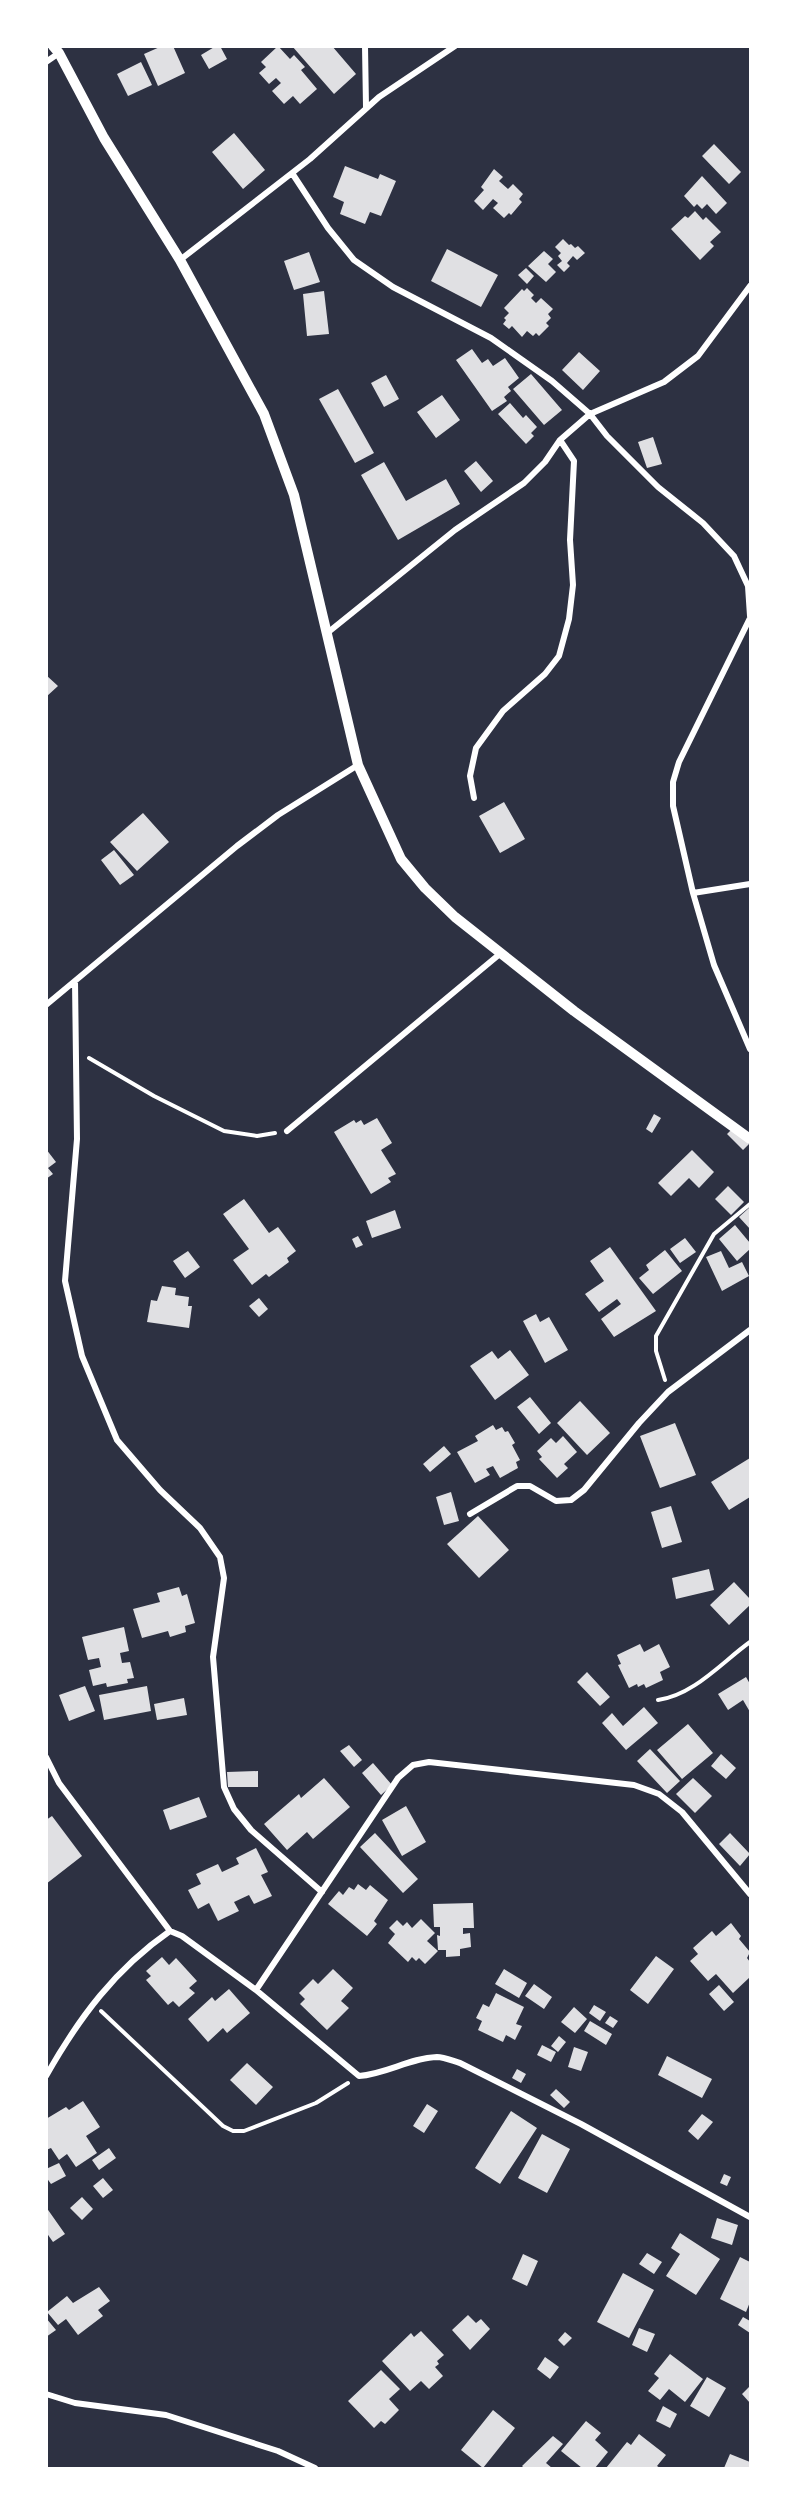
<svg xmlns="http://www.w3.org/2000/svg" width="797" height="2515" viewBox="0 0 797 2515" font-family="'Golos Text',sans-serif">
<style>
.building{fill:#e0e0e3}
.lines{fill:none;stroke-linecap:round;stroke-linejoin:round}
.path{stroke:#fff;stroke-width:4}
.minor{stroke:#fff;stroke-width:6}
.tertiary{stroke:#fff;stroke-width:10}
</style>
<rect width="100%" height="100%" fill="#2d3142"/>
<path class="building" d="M162,46H173L185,73L158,86L144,54Z
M216,46H220L227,59L209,69L201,55Z
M278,46L290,59L294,55L305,67L301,70L317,89L300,104L293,96L284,104L272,91L281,83L276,78L269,84L259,73L266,67L261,62Z
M292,46H332L356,74L334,94Z
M141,62L152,85L128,96L117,74Z
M234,133L265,170L243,189L212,152Z
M714,144L741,172L729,184L702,156Z
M345,166L378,179L380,174L396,181L381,216L370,212L365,224L340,214L344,202L333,197Z
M494,169L503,177L499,181L508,189L513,184L523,194L519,199L522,202L511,215L509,213L504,218L493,208L498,203L493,199L483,210L474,201L484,190L481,187Z
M702,176L727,203L716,214L707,204L702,209L697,204L694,207L684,196Z
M695,211L703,220L706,217L721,232L710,242L714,246L700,260L671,229L685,216L688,218Z
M563,239L569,245L571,244L575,248L578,246L585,253L577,260L573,256L567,263L570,266L564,272L557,265L562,261L558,256L561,253L555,247Z
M447,249L498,275L481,307L431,281Z
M544,251L553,259L548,264L556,272L546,282L528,266Z
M309,252L320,282L294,290L284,261Z
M526,268L534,276L527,284L518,275Z
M527,288L534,295L531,298L536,303L541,298L553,309L548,314L551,318L546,323L549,326L539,336L536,333L533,336L527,331L522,337L512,326L509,329L503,324L506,320L504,318L509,313L504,308L522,289L524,291Z
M324,291L329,334L307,336L303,294Z
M472,349L482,363L488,359L493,366L505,358L519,378L508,387L511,391L504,397L507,401L492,411L456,360Z
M579,352L600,371L583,390L562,370Z
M531,374L562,410L544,425L513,389Z
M386,375L399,399L384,407L371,383Z
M338,389L374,453L355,463L319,399Z
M442,395L460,420L436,438L417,412Z
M510,403L523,418L526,415L537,427L531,433L534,436L526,444L498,414Z
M653,437L662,464L647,468L638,442Z
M476,461L493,481L481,492L464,471Z
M384,462L406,501L446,479L460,504L398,540L361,475Z
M46,675L58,686L46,697Z
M504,802L525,839L500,853L479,816Z
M143,813L169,842L137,871L110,842Z
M114,850L134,875L120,885L101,860Z
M654,1114L661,1118L652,1133L646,1129Z
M377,1118L392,1143L381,1150L396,1174L388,1178L391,1182L371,1194L334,1132L354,1120L356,1123L361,1120L364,1125Z
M733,1128L749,1144L743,1150L727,1134Z
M46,1149L56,1162L48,1168L53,1174L46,1179Z
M692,1150L714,1172L699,1188L689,1178L671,1196L658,1183Z
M728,1186L744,1202L731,1215L715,1199Z
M244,1199L269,1233L278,1227L296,1251L287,1258L289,1262L269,1277L266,1274L252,1285L233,1260L249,1249L223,1214Z
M750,1207V1229L739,1217Z
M395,1210L401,1228L372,1238L366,1221Z
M735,1225L750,1243V1249L737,1261L719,1239Z
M358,1236L363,1245L356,1248L352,1239Z
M685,1238L696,1252L680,1263L670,1249Z
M610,1247L656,1311L614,1337L601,1319L621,1304L617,1299L599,1312L585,1294L604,1281L590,1261Z
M665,1250L682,1271L653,1294L639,1278L649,1270L646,1265Z
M188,1251L200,1267L185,1278L173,1261Z
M721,1251L729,1268L742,1262L749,1276L722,1291L706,1257Z
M162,1286L176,1288L175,1295L189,1297L188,1306H192L189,1328L147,1322L151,1300L157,1301Z
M259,1298L268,1309L259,1317L249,1306Z
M536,1314L540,1322L549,1317L568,1350L545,1363L523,1321Z
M510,1350L529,1375L495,1400L470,1366L492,1351L498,1359Z
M530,1397L551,1423L539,1434L517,1407Z
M580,1401L610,1433L587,1455L557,1423Z
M675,1423L696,1475L660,1488L640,1436Z
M493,1425L496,1430L502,1427L505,1432L508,1431L515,1443L512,1445L520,1460L516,1462L518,1468L500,1478L493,1466L486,1469L490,1475L475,1483L457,1452L478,1441L475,1436Z
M563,1436L577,1452L564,1464L568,1468L557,1478L539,1459L542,1457L537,1451L551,1438L556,1443Z
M444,1446L451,1454L430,1472L423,1464Z
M750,1458V1497L729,1510L711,1482Z
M451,1492L459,1521L444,1525L436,1497Z
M671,1506L682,1542L662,1548L651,1512Z
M478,1516L509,1550L479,1578L447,1544Z
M709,1569L714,1590L676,1599L672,1578Z
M734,1582L750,1599V1605L729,1625L710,1605Z
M179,1587L182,1596L187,1594L195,1623L185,1626L186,1632L170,1637L168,1631L142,1638L133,1609L160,1602L157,1593Z
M124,1627L129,1651L120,1653L122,1663L130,1662L134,1678L127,1679L128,1683L107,1687L106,1683L93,1686L89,1670L101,1667L99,1658L88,1660L82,1637Z
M640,1644L644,1652L659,1644L670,1667L660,1672L663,1680L646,1688L644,1684L638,1687L637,1684L629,1688L618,1665L621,1664L617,1655Z
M587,1672L610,1697L600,1706L577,1682Z
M746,1677L750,1684V1712L743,1700L728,1710L718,1694Z
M85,1686L95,1711L69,1721L59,1695Z
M147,1686L151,1711L104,1720L99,1695Z
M184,1698L187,1715L157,1720L154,1704Z
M644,1707L658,1723L626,1750L602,1723L612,1713L623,1726Z
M688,1724L713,1753L682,1779L657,1750Z
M349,1745L362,1760L354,1767L340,1751Z
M650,1749L680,1781L667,1793L637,1761Z
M721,1754L736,1768L726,1779L711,1766Z
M373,1763L392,1785L381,1795L362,1773Z
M258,1771V1787H228L227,1772Z
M324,1778L350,1807L313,1839L307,1832L287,1850L264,1824L299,1794L301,1798Z
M693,1778L712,1796L695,1813L676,1794Z
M199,1797L207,1817L170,1830L163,1810Z
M406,1806L426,1842L402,1856L382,1820Z
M52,1816L82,1856L46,1884V1820Z
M375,1833L418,1879L403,1893L360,1847Z
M730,1833L750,1854L740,1866L719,1844Z
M256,1848L268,1872L261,1875L272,1896L254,1904L249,1895L234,1902L239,1911L218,1921L209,1903L198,1909L188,1890L201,1884L196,1874L218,1864L222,1872L239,1864L236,1858Z
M358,1884L366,1890L370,1885L388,1900L374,1921L377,1924L367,1936L328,1904L339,1891L343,1895L349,1887L354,1890Z
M473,1903L474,1928H463V1934L470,1933L471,1947L460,1949V1956L446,1957V1950H438L437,1935L440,1936V1927H434L433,1904Z
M421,1919L435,1933L427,1941L438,1951L425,1964L419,1958L416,1961L412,1957L408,1962L388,1943L395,1934L389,1928L397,1920L403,1926L407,1922L412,1928Z
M731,1923L741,1936L739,1939L750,1952L747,1958L750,1962V1977L733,1993L716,1974L708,1981L690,1961L698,1954L693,1948L712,1931L716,1936Z
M656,1956L674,1969L648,2004L630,1990Z
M162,1957L169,1965L176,1958L197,1981L189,1988L195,1993L179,2007L173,2001L168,2005L146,1980L151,1976L146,1971Z
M333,1969L353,1988L341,2001L349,2008L327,2030L300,2004L305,1999L299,1993L313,1979L318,1984Z
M504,1969L527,1983L519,1998L495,1984Z
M534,1984L552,1997L544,2009L525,1996Z
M719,1985L734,2002L724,2011L709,1994Z
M229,1989L250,2013L227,2033L223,2028L208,2042L188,2019L212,1997L215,2001Z
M496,1993L524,2007L516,2024L522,2026L515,2040L506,2035L503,2042L478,2030L482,2021L476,2018L483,2004L489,2007Z
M594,2005L606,2012L600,2021L589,2013Z
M574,2007L587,2019L575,2033L561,2022Z
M610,2016L618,2021L613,2028L605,2023Z
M590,2021L612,2034L606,2045L584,2031Z
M559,2036L566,2042L558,2052L551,2046Z
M542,2045L556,2052L551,2062L537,2055Z
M574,2047L588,2052L581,2071L568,2067Z
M667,2056L712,2079L702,2098L658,2075Z
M247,2063L273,2087L256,2105L230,2080Z
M517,2069L526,2074L521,2083L512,2078Z
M556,2089L570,2102L564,2108L550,2095Z
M83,2101L100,2127L86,2136L97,2153L76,2167L67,2154L59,2160L51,2148L46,2150V2119L66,2107L69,2110Z
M427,2104L438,2111L424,2133L413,2126Z
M511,2111L537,2128L500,2184L475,2168Z
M702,2114L713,2122L698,2140L688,2131Z
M542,2134L570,2149L547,2193L518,2178Z
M109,2148L116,2158L99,2170L92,2160Z
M59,2163L66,2176L51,2184L46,2177V2169Z
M724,2174L731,2177L727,2186L720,2183Z
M103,2178L113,2190L103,2198L93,2186Z
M82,2197L93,2209L82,2220L70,2208Z
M46,2207L65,2234L53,2242L46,2232Z
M717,2218L738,2225L732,2245L711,2238Z
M680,2233L720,2259L696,2295L666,2276L680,2254L671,2248Z
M647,2253L662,2262L654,2274L639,2264Z
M523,2254L538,2261L527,2286L512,2279Z
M740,2257L750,2262V2302L746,2312L720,2299Z
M623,2273L654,2290L629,2338L597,2322Z
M99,2287L110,2301L98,2310L103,2316L78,2335L66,2319L58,2325L47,2312L67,2296L73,2303Z
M468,2315L476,2323L481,2319L490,2329L470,2350L452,2330Z
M743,2317L750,2321V2333L738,2325Z
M46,2318L56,2330L46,2337Z
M639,2328L655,2334L647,2352L632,2345Z
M421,2331L444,2355L437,2361L439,2364L435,2367L443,2376L429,2389L421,2381L410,2391L382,2361L411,2333L414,2337Z
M565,2332L572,2338L564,2346L558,2340Z
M670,2354L703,2379L685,2402L669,2389L660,2400L648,2391L659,2378L654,2374Z
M545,2357L559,2367L550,2379L537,2369Z
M381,2370L400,2389L389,2399L399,2410L385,2424L381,2421L374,2428L348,2401Z
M707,2377L726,2388L709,2417L690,2406Z
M749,2387L750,2388V2403L742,2394Z
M663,2406L677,2414L670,2428L656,2421Z
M493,2410L515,2428L483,2468L461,2450Z
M586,2421L601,2433L595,2440L608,2452L595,2468H582L561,2451Z
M639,2434L666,2455L657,2466L660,2468H606L627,2442L631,2445Z
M553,2436L563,2444L546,2463L552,2468H524L522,2466Z
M730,2454L750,2462V2468H724Z"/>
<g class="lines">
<path class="path" d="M89,1058L154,1096L224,1131L257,1136L275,1133
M665,1380L656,1351V1336L714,1234L750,1204
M658,1700C694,1695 722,1662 750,1642
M101,2011L223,2126L233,2131H244L316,2103L348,2083"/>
<path class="minor" d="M365,46L366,107
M46,62L59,53
M292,173L328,228L354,260L393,287L491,338L552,381L590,414L607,436L658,487L703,523L734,556L748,586L750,616
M180,260L310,159L379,97L455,46
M750,618L679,762L673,782V806L693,893L714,965L750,1049
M326,634L455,530L524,483L545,462L560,440L590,414L664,382L698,356L750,286
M474,798L470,776L476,748L503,711L545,674L559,656L569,619L573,585L570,540L574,461L560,440
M693,893L750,884
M75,981L77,1139L65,1281L82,1356L117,1440L160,1490L200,1528L220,1557L224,1578L213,1657L224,1787L234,1809L251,1830L322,1892
M46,1005L237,846L278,815L358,765
M287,1131L501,953
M470,1514L517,1486H530L556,1501L571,1500L584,1490L639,1423L668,1392L750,1330
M46,1757L59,1783L170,1931
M256,1990L398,1778L413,1765L429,1762L634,1785L659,1794L682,1812L750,1894
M46,2076C79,2018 115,1969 170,1931L182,1936L256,1990L359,2076C386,2074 410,2058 437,2057C444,2057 453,2061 460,2063L581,2124L750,2217
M46,2394L75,2403L166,2415L278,2451L315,2468"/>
<path class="tertiary" d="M53,46L59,53L104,138L180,260L264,414L294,495L358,765L401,859L425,888L455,917L574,1011L750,1139"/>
</g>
<rect width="797" height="2515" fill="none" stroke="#ffffff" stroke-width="96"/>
</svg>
